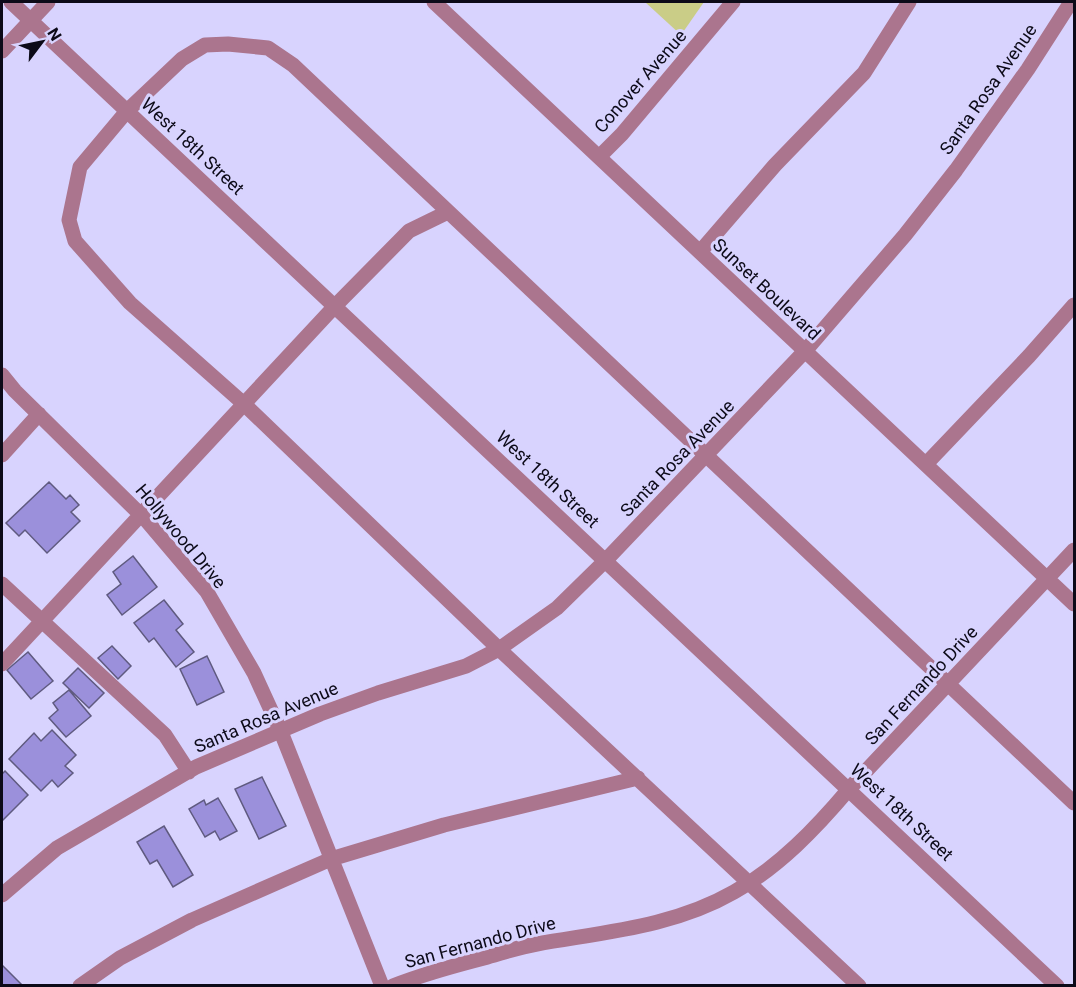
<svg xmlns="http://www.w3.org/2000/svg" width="1076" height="987" viewBox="0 0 1076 987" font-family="Roboto,sans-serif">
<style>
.green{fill:#cacd87}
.building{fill:#9b90db;stroke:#5f5a7f;stroke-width:1.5}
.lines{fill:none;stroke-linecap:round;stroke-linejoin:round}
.minor{stroke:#ab758e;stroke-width:15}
.labels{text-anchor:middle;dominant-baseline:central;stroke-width:6;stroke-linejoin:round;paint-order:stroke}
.street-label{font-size:18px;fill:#0c0a18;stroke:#d8d3fe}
</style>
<rect width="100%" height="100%" fill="#d8d3fe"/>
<path class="green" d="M645,2H704L681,35Z"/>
<path class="building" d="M49,482L66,499L70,495L79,505L71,512L80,521L47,553L25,530L19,536L6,523Z
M133,556L157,587L122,615L107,595L121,584L113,572Z
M164,600L183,624L176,630L194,652L176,667L154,638L149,642L134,623Z
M112,646L131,666L118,679L98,658Z
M28,652L53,681L31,699L7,670Z
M207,656L224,692L197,705L180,669Z
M78,668L104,693L89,708L63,683Z
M69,690L91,716L66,737L49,718L58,710L53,703Z
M52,730L76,755L65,766L73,773L58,787L52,780L41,791L9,759L34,733L41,741Z
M5,771L28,795L2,821V774Z
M262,777L286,826L259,839L235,789Z
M218,798L237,831L220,840L215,831L205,837L189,809L204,800L206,805Z
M164,826L193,875L173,887L157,860L150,864L137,842Z
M2,965L22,985L21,986H2Z"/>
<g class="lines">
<path class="minor" d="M11,2L1057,986
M434,2L1074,604
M2,51L48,2
M599,157L622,134L733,2
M700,252L775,165L864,73L909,2
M2,375L15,391L146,520L207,592L254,673L281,732L382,986
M2,455L39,414
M926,464L1029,356L1074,305
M2,584L165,735L189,772
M2,664L335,306L409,231L448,212
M2,895L57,848L196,767L320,714L378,693L466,666L499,649L557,608L606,560L805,351L905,235L956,170L1028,69L1071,2
M80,986L120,958L192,920L331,859L444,825L638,778
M393,986C423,974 453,966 484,958C502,953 519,947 537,944C604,932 673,927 734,892C779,867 816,828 849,789L1074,550
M859,986L499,649L244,404L130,303L75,241L69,220L80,167L127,111L182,59L205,45L228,44L268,48L293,65L1074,803"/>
</g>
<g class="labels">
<g class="street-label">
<text transform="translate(640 81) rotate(-49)">Conover Avenue</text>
<text transform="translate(988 89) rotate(-55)">Santa Rosa Avenue</text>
<text transform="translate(193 146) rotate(43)">West 18th Street</text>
<text transform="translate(767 289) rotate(43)">Sunset Boulevard</text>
<text transform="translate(677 458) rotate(-46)">Santa Rosa Avenue</text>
<text transform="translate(548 479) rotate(43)">West 18th Street</text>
<text transform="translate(181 536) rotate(50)">Hollywood Drive</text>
<text transform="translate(921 685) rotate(-47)">San Fernando Drive</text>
<text transform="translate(266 717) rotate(-23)">Santa Rosa Avenue</text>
<text transform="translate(902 812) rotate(43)">West 18th Street</text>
<text transform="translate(480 942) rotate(-15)">San Fernando Drive</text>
</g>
</g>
<rect width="1076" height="987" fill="none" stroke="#0c0a18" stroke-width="6"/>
<g transform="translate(42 42) rotate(58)" stroke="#d8d3fe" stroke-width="4.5" paint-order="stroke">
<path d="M0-4.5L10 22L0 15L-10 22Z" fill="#0c0a18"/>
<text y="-9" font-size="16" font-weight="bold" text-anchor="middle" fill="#0c0a18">N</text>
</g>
</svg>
